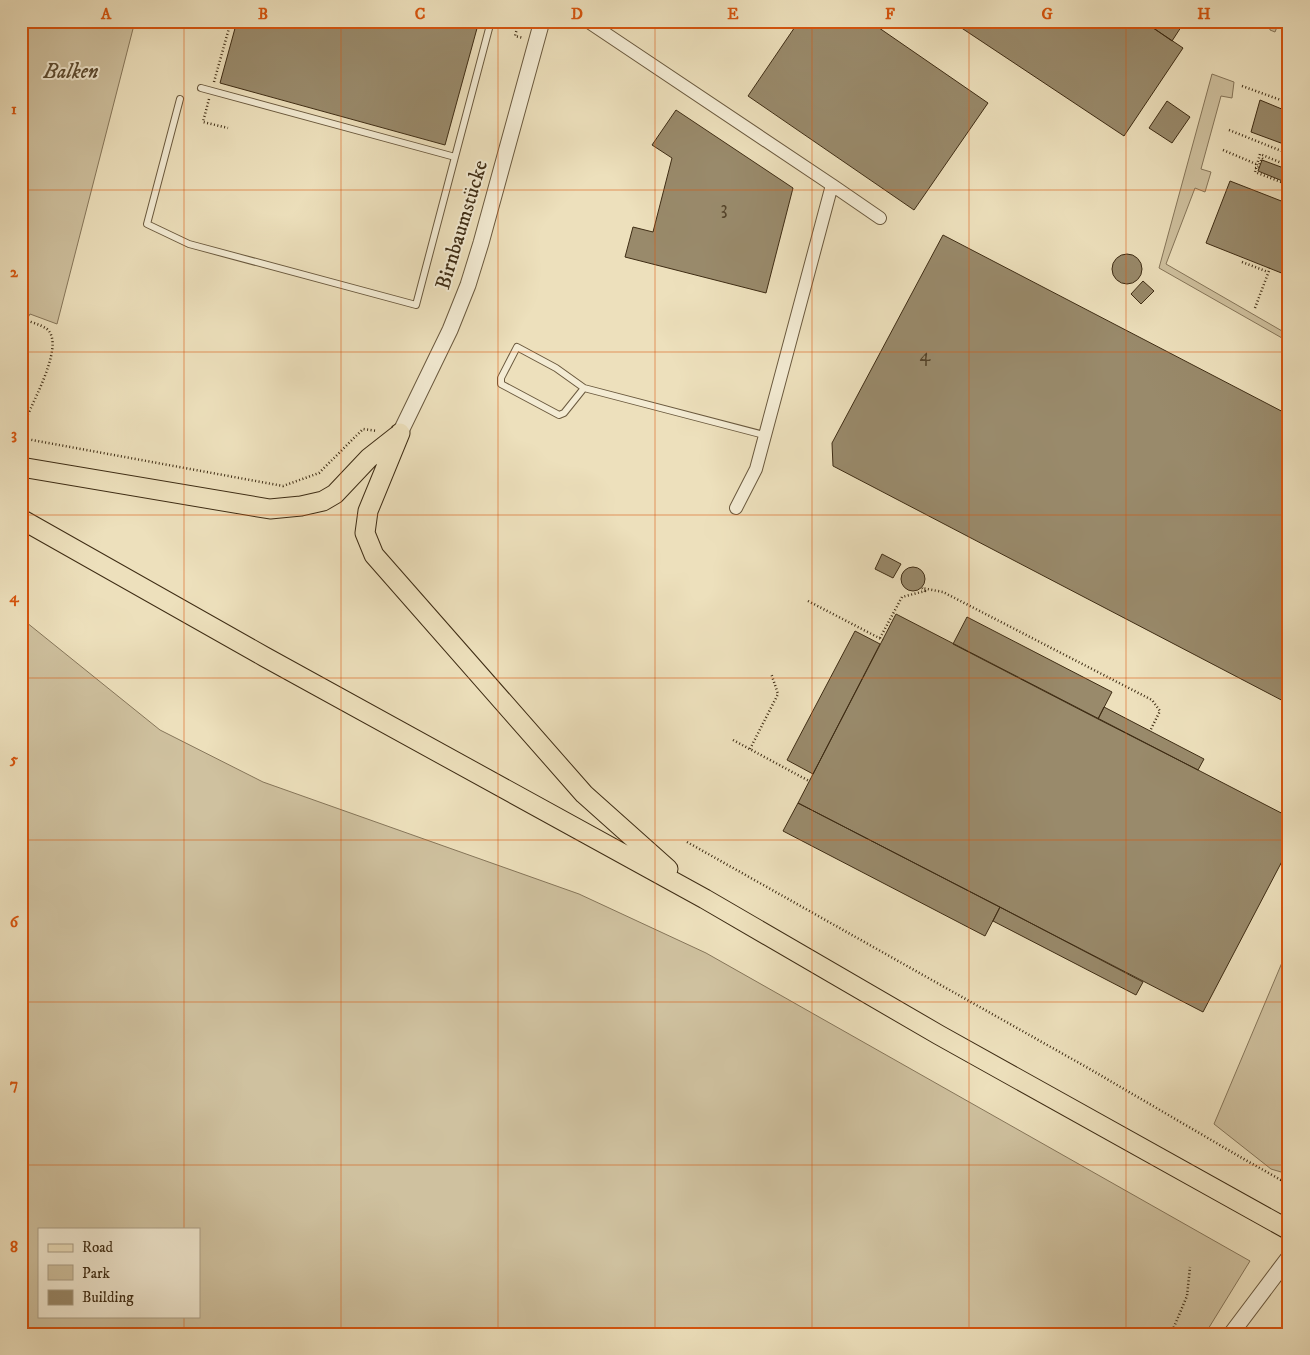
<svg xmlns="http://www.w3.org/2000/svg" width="1310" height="1355" viewBox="0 0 1310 1355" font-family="'IM FELL DW Pica',serif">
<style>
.green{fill:#cfc19f;stroke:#86765a;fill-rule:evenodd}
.building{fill:#998a6b;stroke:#3e2c14}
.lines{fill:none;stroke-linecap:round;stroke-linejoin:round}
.service-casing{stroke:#6a593e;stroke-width:8}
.minor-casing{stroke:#6a593e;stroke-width:14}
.tertiary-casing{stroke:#6a593e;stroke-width:17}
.primary-casing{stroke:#3e2c14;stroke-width:21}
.path{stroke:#3e2c14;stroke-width:2.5;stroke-dasharray:1 2.5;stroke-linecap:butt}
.service{stroke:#f3ebd3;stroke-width:6}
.minor{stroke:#f3ebd3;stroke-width:12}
.tertiary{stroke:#f3ebd3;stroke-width:15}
.primary{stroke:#ede0bc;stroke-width:19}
.grid{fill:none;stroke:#d7540d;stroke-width:1;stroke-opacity:0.55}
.labels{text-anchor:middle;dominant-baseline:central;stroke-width:4;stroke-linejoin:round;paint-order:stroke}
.number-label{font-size:19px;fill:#55442a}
.park-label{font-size:21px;font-style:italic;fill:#5b4a30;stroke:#f3ebd3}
.street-label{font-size:21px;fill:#3e2c14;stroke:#f3ebd3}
.neatline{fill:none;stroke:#d7540d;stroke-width:2}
.grid-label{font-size:16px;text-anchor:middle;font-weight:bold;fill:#d7540d}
</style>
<rect width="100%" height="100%" fill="#ede0bc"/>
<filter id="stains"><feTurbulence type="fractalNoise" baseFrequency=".004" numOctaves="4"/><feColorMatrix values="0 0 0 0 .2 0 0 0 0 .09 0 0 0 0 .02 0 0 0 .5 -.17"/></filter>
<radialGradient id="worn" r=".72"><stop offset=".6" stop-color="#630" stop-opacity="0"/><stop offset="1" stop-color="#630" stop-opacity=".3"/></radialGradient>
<path class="green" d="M21,21H135L57,324L30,314L21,330Z
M1269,21H1283L1289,25L1279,22L1275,32L1270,30Z
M1212,74L1234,82L1232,98L1221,96L1201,169L1211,172L1205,192L1195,188L1166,264L1289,335V342L1159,268Z
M21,618L160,730L263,782L579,894L706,953L1250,1261L1205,1334H21ZM39,1229H199V1316H39Z
M1289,946V1172H1281L1271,1169L1214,1124Z"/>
<path class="building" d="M237,21H479L445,145L220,83Z
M799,21H869L988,103L914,210L748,96Z
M951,21H1143L1183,48L1124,136Z
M1143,21H1185L1172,41Z
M1260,100L1289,112V146L1251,132Z
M1167,101L1190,117L1172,143L1149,128Z
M676,110L793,188L766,293L625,257L633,227L653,232L672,158L652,145Z
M1262,160L1289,170L1285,182L1258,171Z
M1230,181L1289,204V276L1206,243Z
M943,235L1289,415V704L833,466L832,443Z
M1112 269a15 15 0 1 1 30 0a15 15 0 1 1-30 0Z
M1143,281L1154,291L1141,304L1131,294Z
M882,554L901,564L893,578L875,569Z
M901 579a12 12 0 1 1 24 0a12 12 0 1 1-24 0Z
M896,614L1289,817V848L1203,1012L798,803Z
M967,617L1112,692L1098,719L953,644Z
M855,631L880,644L813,774L787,760Z
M1104,707L1204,759L1198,770L1098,719Z
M798,803L1000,907L985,936L783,831Z
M1000,907L1143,982L1136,995L993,921Z"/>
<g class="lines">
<g class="service-casing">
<path id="service" d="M201,88L455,157L491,21
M180,99L147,224L189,244L416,305L455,157
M584,388L564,413L559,415L501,384V378L517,347L556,368L584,388L764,435"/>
</g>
<g class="minor-casing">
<path id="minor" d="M587,21L832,185L756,469L736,508
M832,185L880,218"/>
</g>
<g class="tertiary-casing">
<path id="tertiary" d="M400,433L450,330L468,285L481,243L542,21
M1231,1334L1289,1257"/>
</g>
<g class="primary-casing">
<path id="primary" d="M400,433L368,511L365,533L374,555L584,794L668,869
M21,467L270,509L301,506L323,501L335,494L369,458L397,436
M21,519L265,657L705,899L939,1035L1289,1230"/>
</g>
<path class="path" d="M519,21L515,36L523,38
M214,82L231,21
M1242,86L1289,103
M209,99L203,122L228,128
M1229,130L1289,154
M1223,150L1256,164
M1289,166L1260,154L1255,172L1289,185
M1255,168H1258L1262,158L1264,160
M1287,170L1289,169
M1289,174V177
M1242,262L1268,272
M1255,308L1270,268
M21,318C29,322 40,324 47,329C67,346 27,411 21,431
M21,438L283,486L319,473L363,429L377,431
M808,601L883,640
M880,638L902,597L925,591L922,588L943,592L1152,700L1160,711L1150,731
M733,740L809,781
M750,749L778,694L771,673
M687,842L1088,1068L1242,1158L1281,1180H1289
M1171,1334L1187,1296L1190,1267
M1287,1334L1289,1330"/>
<use href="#service" class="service"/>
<use href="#minor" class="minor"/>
<use href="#tertiary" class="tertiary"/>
<use href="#primary" class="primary"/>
</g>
<path class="grid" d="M184,21V1229M341,21V1334M498,21V1334M655,21V1334M812,21V1334M969,21V1334M1126,21V1334M21,190H1289M21,352H1289M21,515H1289M21,678H1289M21,840H1289M21,1002H1289M21,1165H1289M184,1316V1334"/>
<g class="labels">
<g class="number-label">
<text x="724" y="208">3</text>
<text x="925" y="355">4</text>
</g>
<g class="park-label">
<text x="71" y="72">Balken</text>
</g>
<g class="street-label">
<text transform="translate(462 225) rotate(-73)">Birnbaumstücke</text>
</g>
</g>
<rect width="1310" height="1355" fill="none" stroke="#ede0bc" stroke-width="55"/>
<rect x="38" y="1228" width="162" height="90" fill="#f3ebd3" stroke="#ab9f87"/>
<rect x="48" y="1244" width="25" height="8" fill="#ede0bc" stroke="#ab9f87"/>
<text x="82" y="1252" font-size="15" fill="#3e2c14">Road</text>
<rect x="48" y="1265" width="25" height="15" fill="#cfc19f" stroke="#ab9f87"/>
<text x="82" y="1278" font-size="15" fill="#3e2c14">Park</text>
<rect x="48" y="1290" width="25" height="15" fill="#998a6b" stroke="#ab9f87"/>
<text x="82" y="1302" font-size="15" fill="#3e2c14">Building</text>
<rect x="28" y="28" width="1254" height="1300" class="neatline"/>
<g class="grid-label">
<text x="106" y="19">A</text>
<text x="263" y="19">B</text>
<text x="420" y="19">C</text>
<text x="577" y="19">D</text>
<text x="733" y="19">E</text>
<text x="890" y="19">F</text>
<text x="1047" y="19">G</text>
<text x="1204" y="19">H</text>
<text x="14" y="114">1</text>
<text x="14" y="277">2</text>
<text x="14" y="439">3</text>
<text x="14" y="602">4</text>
<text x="14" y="764">5</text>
<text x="14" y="927">6</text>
<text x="14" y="1089">7</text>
<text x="14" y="1252">8</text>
</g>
<rect width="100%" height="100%" filter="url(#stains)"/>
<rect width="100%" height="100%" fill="url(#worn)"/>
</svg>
